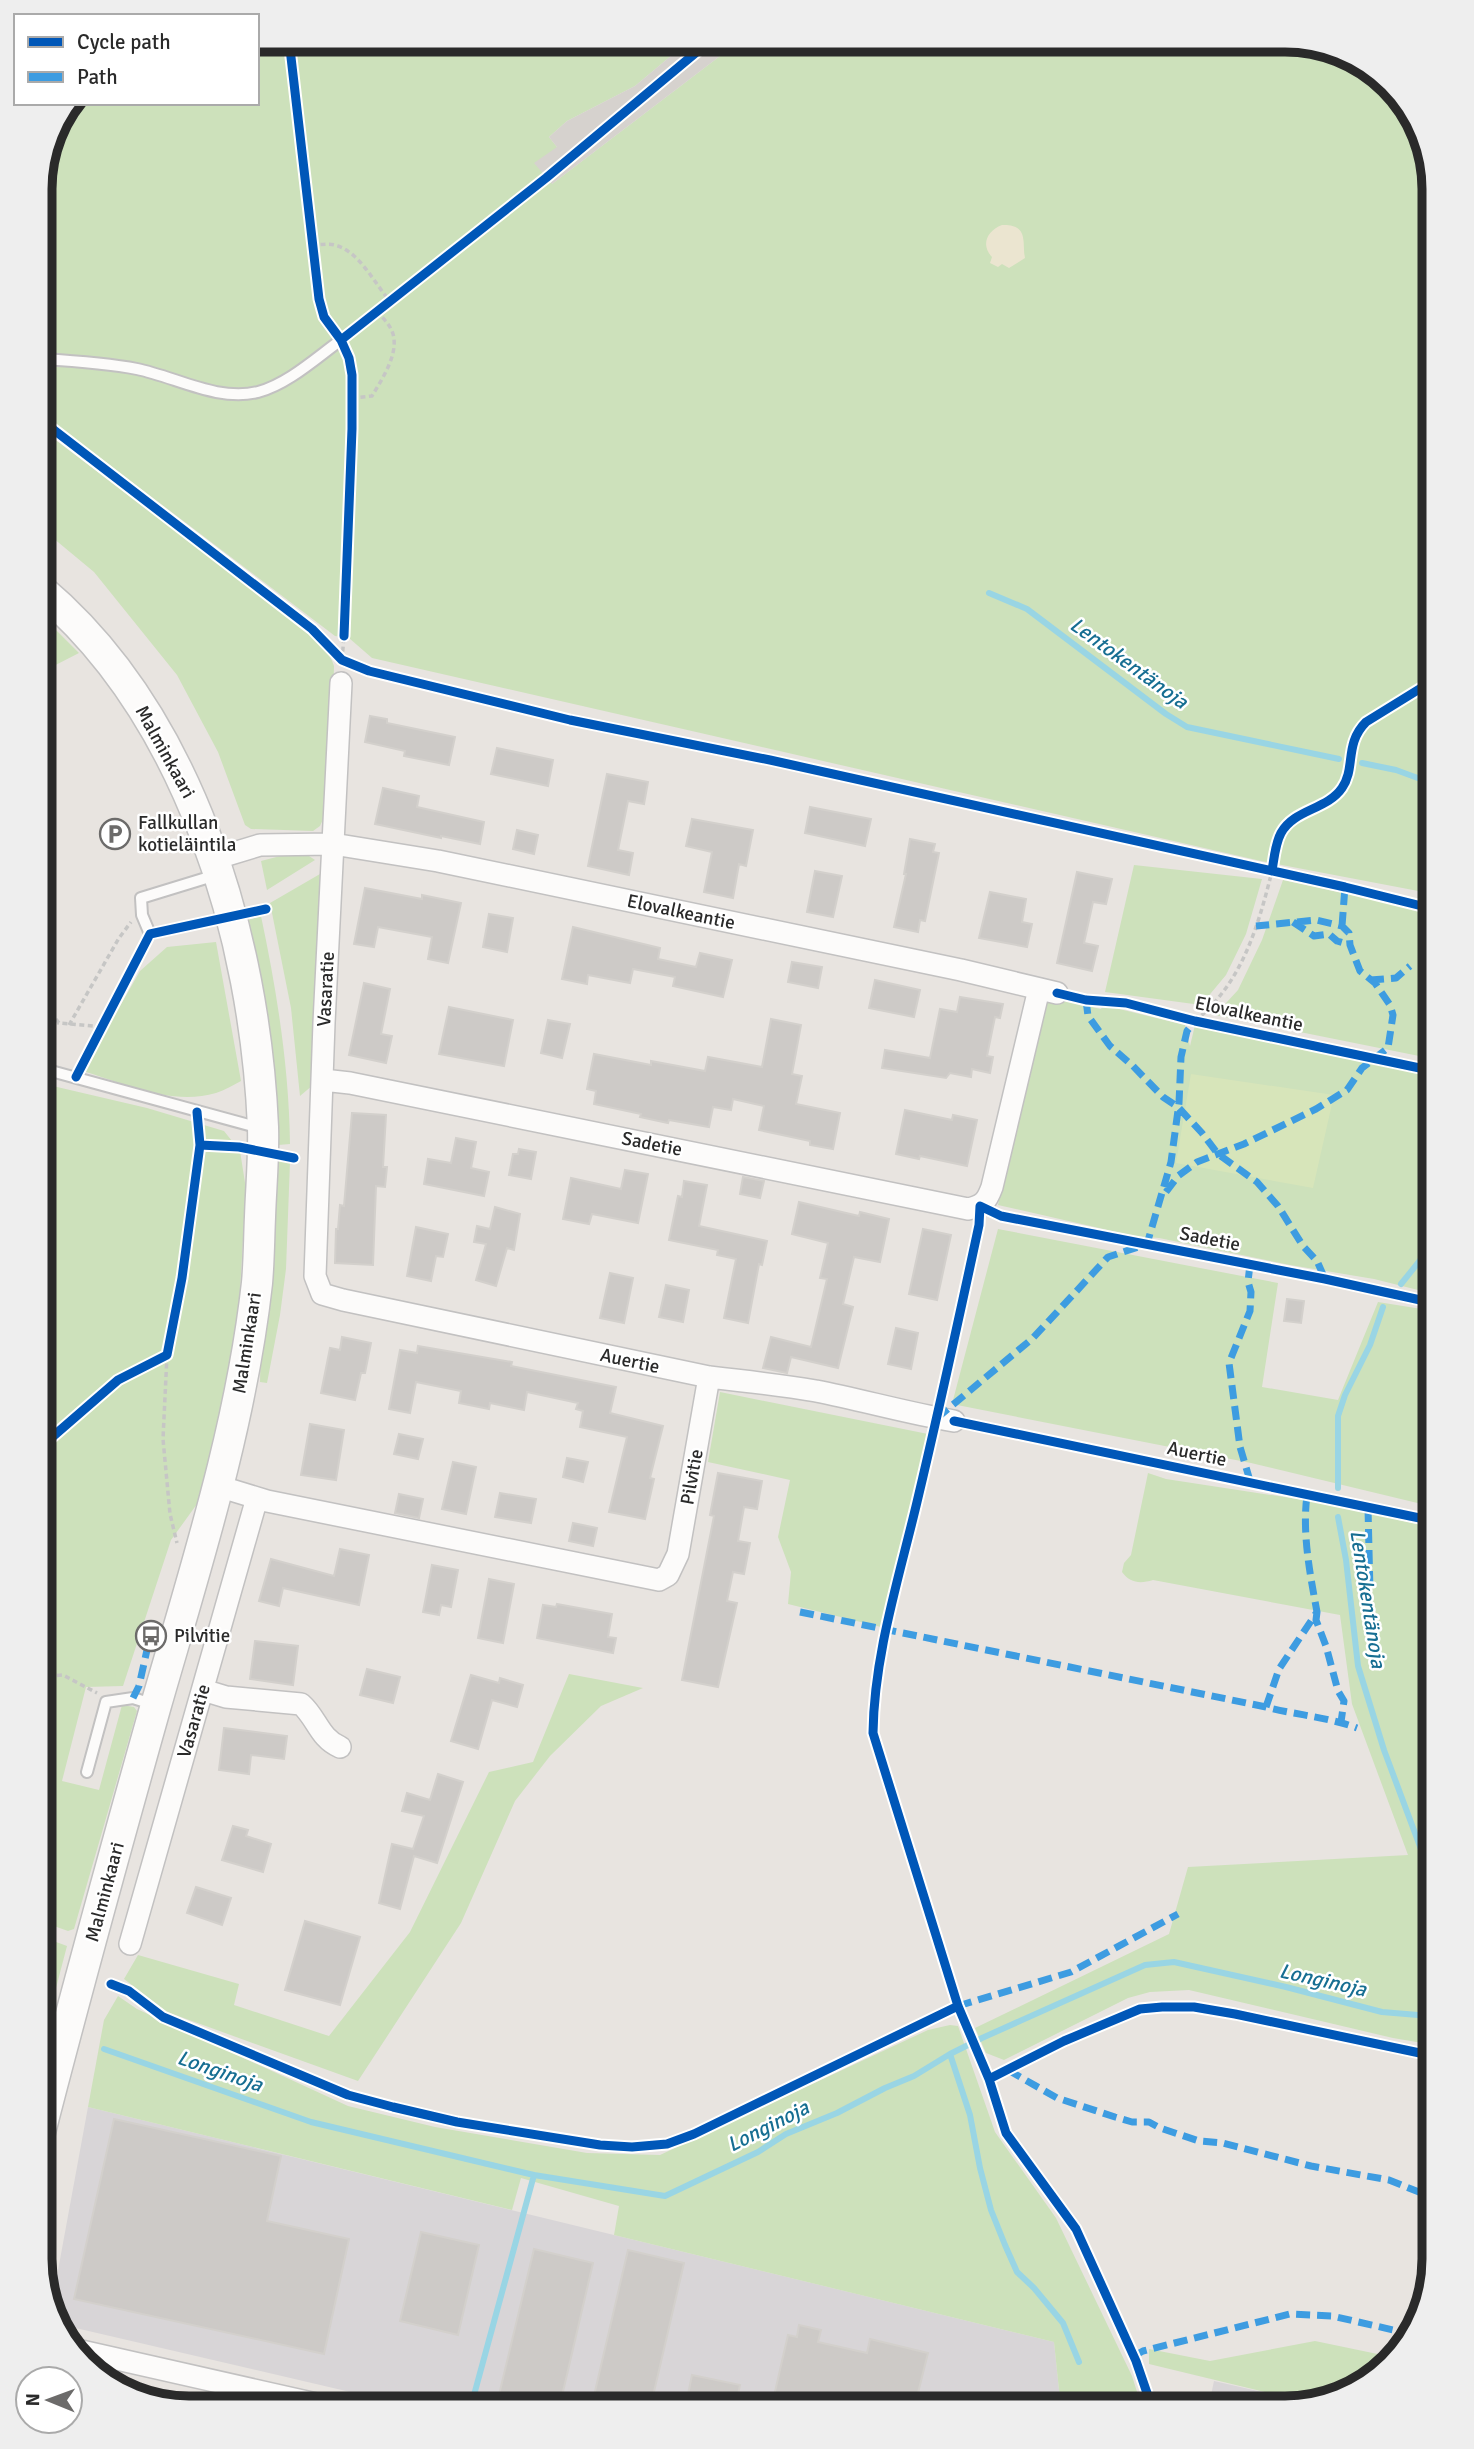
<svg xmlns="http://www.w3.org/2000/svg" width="1474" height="2449" viewBox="0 0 1474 2449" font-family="Signika,sans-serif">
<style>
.industrial{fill:#d8d5d7}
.green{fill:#cde1bb}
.sand{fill:#ebe5d0}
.pitch{fill:#d7e5ba}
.plaza{fill:#d6d2ce}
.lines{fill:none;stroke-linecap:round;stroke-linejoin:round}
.stream{stroke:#99d5e4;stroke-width:6}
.building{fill:#cdcac7;stroke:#d3d0cc;stroke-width:2}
.lane-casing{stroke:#c2c1c1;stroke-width:14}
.street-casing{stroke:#c2c1c1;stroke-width:24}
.secondary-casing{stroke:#c2c1c1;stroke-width:33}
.path{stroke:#c6c6c5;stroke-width:3.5;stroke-dasharray:5 3.5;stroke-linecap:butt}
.lane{stroke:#fcfbfa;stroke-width:10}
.street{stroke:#fcfbfa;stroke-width:21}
.secondary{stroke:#fcfbfa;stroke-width:30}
.quiet{stroke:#3d9ce1;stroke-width:7;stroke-dasharray:14 7;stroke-linecap:butt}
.cycleway-casing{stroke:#fff;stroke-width:13}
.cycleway{stroke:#0057b8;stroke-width:9}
.labels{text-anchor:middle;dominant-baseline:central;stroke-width:5;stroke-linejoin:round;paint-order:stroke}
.street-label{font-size:19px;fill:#2a2a2a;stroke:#fff}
.poi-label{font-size:19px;fill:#2a2a2a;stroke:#fff;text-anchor:start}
.water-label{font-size:21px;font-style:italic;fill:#166e92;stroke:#fff}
.rim{fill:none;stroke:#2a2a2a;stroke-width:9}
</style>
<rect width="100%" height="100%" fill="#e8e4e0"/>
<path class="industrial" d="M88,2107L1054,2342L1061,2409H423L67,2326L52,2303Z
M1214,2381L1310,2403L1285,2409H1208Z"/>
<path class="green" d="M257,40H690L635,86L567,121L549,137L557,147L552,184L741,40L1295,41L1367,65L1418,123L1434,189V624L1421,648V682L1434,720V894L1261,861L372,658L349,638L335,636L41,413V180L55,124L70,103H257Z
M41,429L283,612C301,627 327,642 334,666L332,743L326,813L320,826L313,831L251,829L245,825L218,752L177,675L94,572L41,528Z
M40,614L79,653L40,673Z
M292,853L309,856L315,860L267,890L261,861Z
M1134,865L1262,879L1246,934L1226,975L1201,1005L1105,992Z
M320,874L313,1085L300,1096L291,1008L270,903Z
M1283,880L1434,913V1059L1215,1015L1238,990L1262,940Z
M261,916C277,992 289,1067 290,1144L278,1145L255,958L247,920Z
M216,942L241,1081C233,1085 225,1090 216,1093C172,1106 125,1084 83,1071L140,971L167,947Z
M1051,998L1101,1009L1103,1005L1185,1025L1190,1046L1195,1025L1434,1076V1294L1374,1279L1290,1265L1159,1238L1134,1236L998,1205L1041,1003Z
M40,1083L147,1108L224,1131L240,1151L246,1189L239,1308L223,1404L197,1504L171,1540L123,1686L86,1687L62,1781L99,1790L122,1705L134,1707L137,1711L74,1929L68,1931L40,1921Z
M280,1157L287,1159L290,1162L286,1269L280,1315L267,1383L260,1382L261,1340L277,1160Z
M998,1229L1278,1283L1262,1387L1338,1400L1378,1302L1434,1311V1507L1251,1463L952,1404Z
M720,1392L928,1434L881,1627L788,1604L791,1572L778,1537L790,1480L708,1462Z
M1148,1473L1166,1479L1330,1504L1434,1528V2045L1393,2038L1189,1990L1150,1992L1128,1998L1004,2060L986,2053L975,2028L1169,1934L1188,1867L1408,1855L1352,1704L1340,1615L1153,1580C1140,1584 1130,1583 1122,1572L1124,1563L1131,1555Z
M569,1674L643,1688L601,1706L550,1756L515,1801L461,1923L358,2081L167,2012L124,1979L138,1955L239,1984L234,2005L329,2036L410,1932L489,1772L533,1762Z
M40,1936L67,1946L40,2049Z
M118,1996L137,2009L348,2106L435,2127L587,2153L660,2155L928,2030L950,2025L958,2026L995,2132L1056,2218L1132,2376L1139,2398L1137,2409H1061L1054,2342L614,2235L619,2206L521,2178L512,2210L88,2107L104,2020Z
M1315,2341L1392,2357L1351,2393L1310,2403L1149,2364V2349L1210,2361Z"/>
<path class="sand" d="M1002,225C1029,224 1022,242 1025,258L1009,268L1002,264L998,267L990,263L992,257C981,246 986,231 1002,225Z"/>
<path class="pitch" d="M1191,1074L1334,1095L1313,1188L1176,1163Z"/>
<path class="plaza" d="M690,40H741L552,184L534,163L557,147L549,137L567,121L635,86Z
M1434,624V720L1421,682V648Z"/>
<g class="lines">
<path class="stream" d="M989,593L1027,609L1166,714L1187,727L1339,759
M1362,763L1396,770L1434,784
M1401,1284L1434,1243
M1338,1488V1416L1345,1395L1370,1345L1383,1307
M1338,1517L1346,1560L1358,1666L1384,1750L1434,1884
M104,2049L311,2122L534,2175L665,2196L758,2152L786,2134L837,2113L885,2088L914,2076L950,2054L982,2038L1145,1965L1174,1962L1286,1987L1382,2012L1418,2015L1434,2019
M950,2054L970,2115L980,2168L991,2210L1005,2245L1017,2272L1034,2288L1063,2323L1079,2362
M474,2395L534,2175"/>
</g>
<path class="building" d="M370,716L387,719V723L455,737L449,765L404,756L405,751L365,742Z
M497,748L553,760L548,786L491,774Z
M607,774L648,782L644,804L628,801L618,850L633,853L629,875L588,866Z
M383,788L419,796L417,807L484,822L480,844L441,836V838L375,824Z
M810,807L871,819L865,846L805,833Z
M692,819L753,830L746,866L739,864L733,898L704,892L712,852L686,846Z
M517,830L538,835L534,854L513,849Z
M910,839L935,844L933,852L939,853L925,921L920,920L918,932L894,927L906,874H904Z
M815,871L842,876L833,917L807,912Z
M1077,872L1112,879L1106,904L1093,902L1084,943L1098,946L1092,971L1057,963Z
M365,888L422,899V895L461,903L448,963L428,959L432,937L378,927L374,947L354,944Z
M990,892L1026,899L1022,922L1032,924L1027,947L979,938Z
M489,914L513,918L507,952L483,947Z
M573,927L660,948L658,959L696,967L700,953L732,960L723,997L673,986L675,977L633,969L630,983L588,975L587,984L562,979Z
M792,962L822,967L818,988L788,982Z
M875,980L920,990L914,1017L869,1008Z
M364,983L390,989L381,1034L392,1036L386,1063L349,1055Z
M960,997L1003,1004L1000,1018L995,1017L987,1056L993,1057L990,1073L972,1069L971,1077L950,1073L946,1078L882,1068L885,1050L930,1058L940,1009L957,1012Z
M449,1007L513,1020L504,1066L439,1054Z
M771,1019L801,1025L792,1074L802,1076L796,1104L840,1113L833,1149L810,1145V1141L759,1130L764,1106L733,1099L731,1110L713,1107L709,1127L669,1120L668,1123L640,1117L641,1114L594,1104L596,1091L587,1089L594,1054L651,1065V1061L705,1071L708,1057L762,1067Z
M548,1020L570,1024L562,1058L541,1053Z
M905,1110L952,1120L953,1115L977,1120L967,1166L920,1156L919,1159L896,1154Z
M352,1113L386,1115L383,1167H387L385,1187L376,1186L373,1265L335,1263L336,1229H338L340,1205L344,1206Z
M456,1138L476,1142L471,1168L489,1172L484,1196L424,1184L428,1159L451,1163Z
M519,1149L536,1152L531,1179L509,1175L513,1154H518Z
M625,1170L648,1174L638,1223L592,1214L589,1224L563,1219L571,1178L621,1189Z
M743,1177L764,1181L760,1198L740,1194Z
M684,1181L707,1185L699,1226L767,1241L762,1265L759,1264L748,1323L724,1318L736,1259L717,1255L718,1250L669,1240L678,1196L682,1197Z
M799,1202L859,1216L860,1212L889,1219L880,1262L854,1257L843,1304L853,1307L838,1368L791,1357L787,1373L763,1368L771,1337L811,1347L827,1279L820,1278L828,1243L792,1234Z
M495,1207L520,1214L514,1250L507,1248L496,1286L476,1280L486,1244L474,1242L477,1226L490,1229Z
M416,1227L448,1234L443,1257L436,1256L431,1281L407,1276Z
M923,1229L951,1235L937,1300L909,1294Z
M610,1273L633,1278L624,1323L600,1318Z
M666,1285L689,1290L683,1322L659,1317Z
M1287,1299L1304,1301L1301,1323L1284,1321Z
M896,1328L918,1333L911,1369L888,1364Z
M342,1337L371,1343L365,1373H361L355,1400L321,1393L330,1348L340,1350Z
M418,1346L512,1362L511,1366L616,1387L610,1413L663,1426L650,1478L654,1479L645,1519L609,1512L627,1437L580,1427L583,1411L576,1409L578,1403L527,1392L524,1410L490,1403L489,1409L459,1403L461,1391L416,1382L410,1413L389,1409L400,1350L417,1353Z
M310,1424L344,1430L336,1480L301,1475Z
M399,1434L423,1439L418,1459L394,1454Z
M567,1458L588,1462L583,1482L563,1477Z
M453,1462L476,1467L466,1514L442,1509Z
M718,1473L762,1481L757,1509L744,1507L738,1541L750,1543L744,1574L733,1572L727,1601L737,1603L718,1687L682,1680L714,1516L710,1515Z
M500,1493L536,1499L531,1523L495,1517Z
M399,1494L423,1499L419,1518L395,1513Z
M573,1523L597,1528L593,1546L569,1541Z
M340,1549L369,1555L359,1605L283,1588L279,1606L259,1601L271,1559L334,1576Z
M432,1565L458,1570L451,1607L441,1605L439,1615L423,1612Z
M489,1579L514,1584L503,1643L478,1638Z
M557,1604L612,1614L608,1637L616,1638L613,1653L537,1638L543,1605L556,1607Z
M255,1641L298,1646L293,1685L250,1679Z
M367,1669L400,1677L393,1703L360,1695Z
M471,1675L499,1683L500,1678L523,1685L517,1707L492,1700L478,1749L451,1741Z
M224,1728L287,1736L284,1759L251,1755L249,1774L219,1770Z
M438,1774L463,1782L437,1863L414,1856L400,1909L379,1903L392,1844L413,1849L424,1816L402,1811L407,1793L430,1800Z
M233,1826L248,1830L246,1836L271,1844L263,1872L222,1860Z
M196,1887L231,1898L222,1925L187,1913Z
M305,1921L360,1937L340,2005L285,1990Z
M114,2119L281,2156L267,2221L349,2239L324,2354L74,2299Z
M421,2232L479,2245L458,2335L400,2321Z
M534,2249L593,2263L559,2409H540L498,2399Z
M628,2250L684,2263L650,2409H629L593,2400Z
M799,2325L821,2330L818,2342L867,2353L870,2339L928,2353L914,2409H771L788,2335L797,2337Z
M692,2375L740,2385L735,2409H685Z"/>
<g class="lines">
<g class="lane-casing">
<path id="lane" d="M41,359C73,361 106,363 137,369C176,377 218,402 258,392C288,384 316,358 341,340
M150,934L142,915L141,898L216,875
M40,1068L260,1128
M87,1772L106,1702L133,1698L155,1705"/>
</g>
<g class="street-casing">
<path id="street" d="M341,683L324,1023L315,1276L322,1294L343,1300L709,1377C745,1381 780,1385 816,1391C862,1400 907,1413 954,1421
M214,859L260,845L333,844L438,861L961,970L1057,993
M323,1080L350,1083L968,1209C983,1206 987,1201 992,1187L1039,989
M218,1486L267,1501L659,1580L668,1575L678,1554L709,1377
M203,1690L226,1697L301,1704C317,1718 319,1738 340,1747
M130,1944L257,1498
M77,2350L334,2408"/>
</g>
<g class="secondary-casing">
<path id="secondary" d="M40,2132C77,1989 116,1847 156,1705C196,1566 241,1427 257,1283C259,1261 259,1239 260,1217C261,1187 264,1157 263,1127C255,937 190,715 40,589"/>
</g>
<path class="path" d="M312,245C320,245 328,243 335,245C360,252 374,283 390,301
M352,398L372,396C382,379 402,350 391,329C388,323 382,317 377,311
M342,660L344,636
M40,999L59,1023L103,1027
M40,1021L59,1023
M1195,1021C1242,983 1258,927 1272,871
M69,1025L119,938L131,922
M167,1355L163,1439L170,1514L177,1543
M40,1677L63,1675L97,1693"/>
<use href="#lane" class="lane"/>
<use href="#street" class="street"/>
<use href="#secondary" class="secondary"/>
<path class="quiet" d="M1293,922L1314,936L1329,934L1337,941L1350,945
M1342,926L1345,887
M1370,980L1396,978L1410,966
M1086,1000L1088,1016L1110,1046L1133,1066L1163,1097L1178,1107L1202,1133L1218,1154L1257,1182L1278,1206L1303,1246L1317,1261L1325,1279
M40,1022L42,1021
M1166,1192L1178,1176L1197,1162L1244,1144L1316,1109L1347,1090L1362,1068L1388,1048L1393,1015L1390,1005L1375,983L1360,971L1350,945L1349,933L1342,926L1316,920L1256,926
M1250,1264L1248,1282L1251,1292L1250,1311L1229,1363L1240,1447L1251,1484
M937,1418L1033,1338L1108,1257L1147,1244L1171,1162L1179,1103L1181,1057L1187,1031L1195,1021
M1368,1508L1370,1592
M800,1612L1266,1707C1296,1715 1328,1717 1357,1728
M1317,1612L1316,1620L1326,1646L1338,1691L1344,1701L1341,1722
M133,1698L139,1686L147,1650
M1266,1707L1279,1669L1317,1612C1310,1574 1302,1534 1307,1495
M958,2006L1071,1972L1178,1914
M1008,2070L1057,2098L1115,2117L1132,2122H1149L1160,2128L1199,2141L1223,2143L1311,2166L1389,2180L1419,2192L1434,2194
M1134,2356L1143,2351L1290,2314L1332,2316L1411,2334"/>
<g class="cycleway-casing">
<path id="cycleway" d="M289,40L319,299L324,317L341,340L349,358L352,375V429L344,636
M341,340L546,178L711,40
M41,420L312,629L342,660L369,671L570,720L770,760L1345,887L1434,909
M1272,871C1274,859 1275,844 1281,833C1294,809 1327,810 1342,788C1356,768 1344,744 1366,722L1434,680
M1057,993L1086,1000L1126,1003L1195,1021L1434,1071
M76,1077L150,934L266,909
M200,1145L239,1147L294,1158
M954,1421L1434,1521
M40,1451L50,1439L118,1380L167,1355L182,1278L200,1145L197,1112
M111,1984L129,1991L163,2017L348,2095L393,2107L457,2122L600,2145L632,2147L667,2144L694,2134L958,2006
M989,2079L1064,2041L1140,2009L1162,2007H1194L1235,2014L1434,2056
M1143,2409L1147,2393L1136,2361L1076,2229L1006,2133L989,2079L958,2006L873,1733C874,1655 899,1578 917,1502C939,1410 959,1318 979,1225L980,1206L1001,1216L1325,1279L1434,1303"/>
</g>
<use href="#cycleway" class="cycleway"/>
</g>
<defs>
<g id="parking-ring" transform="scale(1.575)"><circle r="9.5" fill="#fff" stroke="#6c6b6a" stroke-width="1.5"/><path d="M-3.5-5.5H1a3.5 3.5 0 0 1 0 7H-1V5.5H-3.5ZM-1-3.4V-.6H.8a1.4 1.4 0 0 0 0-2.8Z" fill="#6c6b6a"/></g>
<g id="bus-ring" transform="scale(1.575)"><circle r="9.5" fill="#fff" stroke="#6c6b6a" stroke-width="1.5"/><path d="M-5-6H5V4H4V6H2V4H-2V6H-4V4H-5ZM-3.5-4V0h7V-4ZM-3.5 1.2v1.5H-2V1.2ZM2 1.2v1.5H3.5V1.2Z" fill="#6c6b6a"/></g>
</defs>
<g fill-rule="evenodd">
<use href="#parking-ring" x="115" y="834"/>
<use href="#bus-ring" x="151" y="1636"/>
</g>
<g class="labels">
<g class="street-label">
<text transform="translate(165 752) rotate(61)">Malminkaari</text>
<text transform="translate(681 912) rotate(12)">Elovalkeantie</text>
<text transform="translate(326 989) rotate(-87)">Vasaratie</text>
<text transform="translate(1249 1014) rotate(12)">Elovalkeantie</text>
<text transform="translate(652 1144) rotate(11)">Sadetie</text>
<text transform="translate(1210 1239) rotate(11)">Sadetie</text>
<text transform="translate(247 1343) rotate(-81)">Malminkaari</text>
<text transform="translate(630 1361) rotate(12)">Auertie</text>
<text transform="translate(1197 1454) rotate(12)">Auertie</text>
<text transform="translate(692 1477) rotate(-80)">Pilvitie</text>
<text transform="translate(194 1721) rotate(-74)">Vasaratie</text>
<text transform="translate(105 1892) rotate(-75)">Malminkaari</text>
</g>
<g class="poi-label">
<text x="138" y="823">Fallkullan<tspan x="138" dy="22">kotieläintila</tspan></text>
<text x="174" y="1636">Pilvitie</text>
</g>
<g class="water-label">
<text transform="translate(1129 663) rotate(36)">Lentokentänoja</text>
<text transform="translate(1368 1599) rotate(81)">Lentokentänoja</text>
<text transform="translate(1323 1980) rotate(13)">Longinoja</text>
<text transform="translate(220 2071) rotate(19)">Longinoja</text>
<text transform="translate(768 2126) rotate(-27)">Longinoja</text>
</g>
</g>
<path d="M0 0H1474V2449H0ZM189 52H1285A137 137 0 0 1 1422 189V2259A137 137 0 0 1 1285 2396H189A137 137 0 0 1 52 2259V189A137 137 0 0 1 189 52Z" fill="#eee" fill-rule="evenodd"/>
<path class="rim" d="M189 52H1285A137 137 0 0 1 1422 189V2259A137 137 0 0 1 1285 2396H189A137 137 0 0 1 52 2259V189A137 137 0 0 1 189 52Z"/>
<rect x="14" y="14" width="245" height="91" fill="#ffffff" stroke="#aaaaaa" stroke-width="2"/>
<rect x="28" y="37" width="35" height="10" fill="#0057b8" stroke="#aaaaaa" stroke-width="2"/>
<text x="77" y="49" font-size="21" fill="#2a2a2a">Cycle path</text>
<rect x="28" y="72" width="35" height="10" fill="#3d9ce1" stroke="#aaaaaa" stroke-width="2"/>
<text x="77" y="84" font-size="21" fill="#2a2a2a">Path</text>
<g transform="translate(49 2400) rotate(271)"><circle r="33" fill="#ffffff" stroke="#aaaaaa" stroke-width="2"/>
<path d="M0-5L12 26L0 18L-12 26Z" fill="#6c6b6a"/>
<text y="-10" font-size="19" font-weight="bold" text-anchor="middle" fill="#2a2a2a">N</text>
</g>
</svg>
